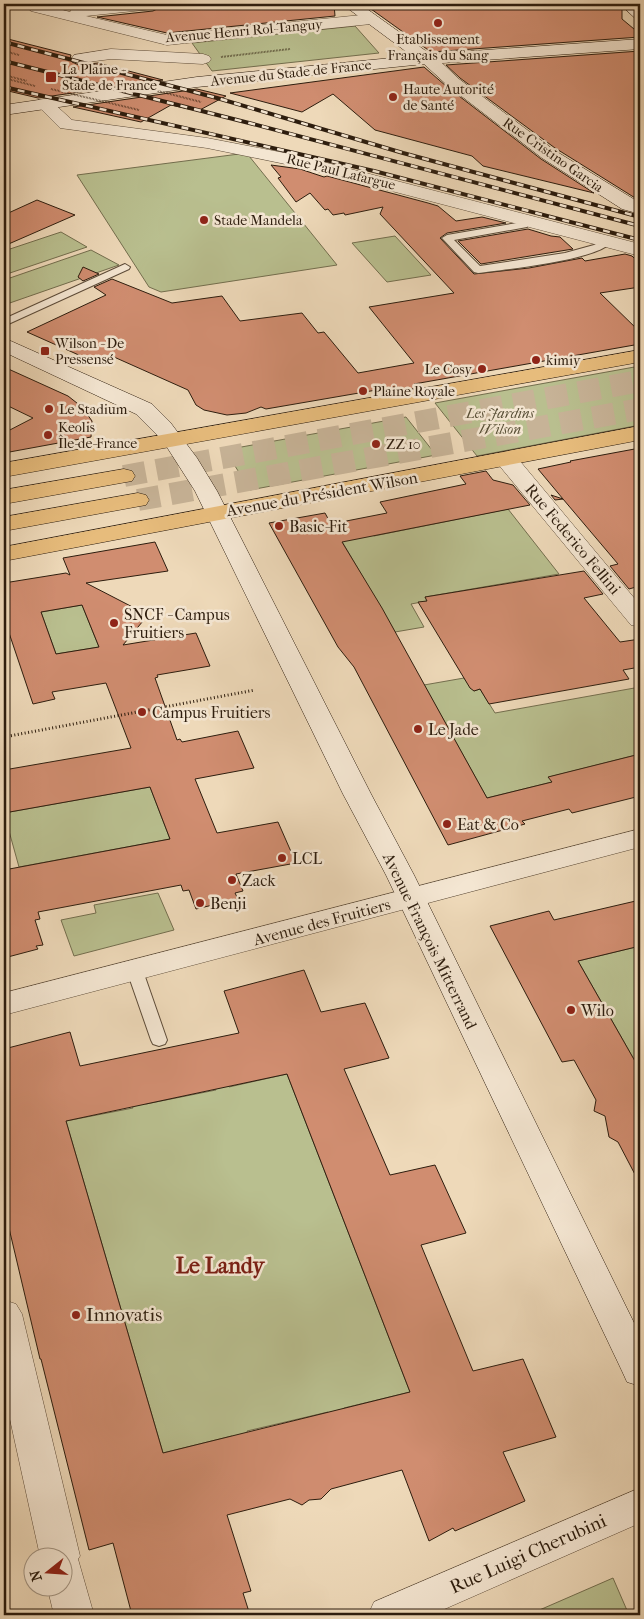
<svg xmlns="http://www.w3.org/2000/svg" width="644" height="1619" viewBox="0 0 644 1619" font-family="'IM FELL French Canon',serif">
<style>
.green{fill:#b9bf8f;stroke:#736e4e}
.building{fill:#d08d70;stroke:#2d1d0e;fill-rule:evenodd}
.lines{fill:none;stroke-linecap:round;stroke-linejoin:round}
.highway-tunnel{stroke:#c7b397;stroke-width:22;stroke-dasharray:22 11;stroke-linecap:butt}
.lane-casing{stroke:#5d4c39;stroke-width:2}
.street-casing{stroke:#5d4c39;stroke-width:1}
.secondary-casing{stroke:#2d1d0e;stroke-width:1}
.primary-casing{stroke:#2d1d0e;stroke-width:1}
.highway-casing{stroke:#2d1d0e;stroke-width:1}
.path-far1{stroke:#2d1d0e;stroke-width:2;stroke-dasharray:0.5 1;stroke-linecap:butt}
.path{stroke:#2d1d0e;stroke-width:3;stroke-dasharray:1 2.5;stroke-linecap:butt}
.lane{fill:#f4e6d2;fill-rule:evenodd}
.street{fill:#f4e6d2;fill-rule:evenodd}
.secondary{fill:#f4e6d2;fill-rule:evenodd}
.primary{fill:#e7bc7c;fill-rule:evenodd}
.highway{fill:#e7bc7c;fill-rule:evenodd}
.rail-casing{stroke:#2d1d0e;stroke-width:4}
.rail{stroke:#f4e6d2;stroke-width:2.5;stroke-dasharray:7;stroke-linecap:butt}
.path-bridge{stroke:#2d1d0e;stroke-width:2;stroke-dasharray:0.5 1;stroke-linecap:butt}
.poi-dot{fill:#8f2418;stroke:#f4e6d2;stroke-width:2}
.labels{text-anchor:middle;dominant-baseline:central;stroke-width:5;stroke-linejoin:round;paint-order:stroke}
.far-street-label{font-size:14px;fill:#2d1d0e;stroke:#f4e6d2}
.far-poi-label{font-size:14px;fill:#2d1d0e;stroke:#f4e6d2;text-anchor:start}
.far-park-label{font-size:14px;font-style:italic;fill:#574e35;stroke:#f4e6d2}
.street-label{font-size:16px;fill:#2d1d0e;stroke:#f4e6d2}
.poi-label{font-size:16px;fill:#2d1d0e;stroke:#f4e6d2;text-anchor:start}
.near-poi-label{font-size:19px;fill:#2d1d0e;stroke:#f4e6d2;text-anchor:start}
.near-street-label{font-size:19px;fill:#2d1d0e;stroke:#f4e6d2}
.near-quarter-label{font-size:22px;font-weight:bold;fill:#7a1f14;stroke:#f4e6d2}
</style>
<rect width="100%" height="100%" fill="#eed9b9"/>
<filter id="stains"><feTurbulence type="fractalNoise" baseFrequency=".004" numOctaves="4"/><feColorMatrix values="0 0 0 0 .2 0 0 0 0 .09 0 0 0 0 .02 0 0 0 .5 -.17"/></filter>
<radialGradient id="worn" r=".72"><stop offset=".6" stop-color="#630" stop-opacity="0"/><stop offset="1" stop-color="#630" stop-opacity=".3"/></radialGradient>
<path class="green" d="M355,26L379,53L212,71L192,43Z
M239,154L249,156L337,265L161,292L149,287L77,175Z
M61,232L87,247L4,275V251Z
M395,236L431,275L387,282L352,243Z
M91,250L119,265L4,305V277L7,279Z
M640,366V425L477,456L435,403Z
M406,417L436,455L250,490L225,450Z
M508,509L559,574L425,597L427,601L411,604L424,627L395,632L340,538L370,533L374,536Z
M82,605L99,647L56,654L41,612Z
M464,678L474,691L480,689L495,713L640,687V704L637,705L640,710V754L549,777L552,782L487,798L424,685Z
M150,787L170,839L19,867L4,813Z
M158,893L174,930L74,956L61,920L96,913L94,905Z
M640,946V1070L578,961Z
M287,1074L410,1392L344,1408L349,1423L334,1427L328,1412L247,1431L253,1447L237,1452L232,1436L163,1453L66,1121L133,1108L128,1096L146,1104L216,1090L212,1079L225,1075L229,1087Z
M613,1578L629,1615H528Z"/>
<path class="building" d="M214,4H334L335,16L167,33L97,17L153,11L159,8Z
M364,4H618L622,8V19L640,34V37L431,52Z
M4,38L71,55L70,59L72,62L79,65L98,63L163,80L38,98L4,90Z
M640,51V201L555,148L460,78L446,65Z
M424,67L446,86L541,159L594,193L483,166L472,156L375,130L333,94L302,112L230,93Z
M197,89L226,96L198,111L171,105L141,122L73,107Z
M271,165L300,169L324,177L327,176L428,203L438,206L456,221L482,217L506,223L447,233L440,238L474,274L529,268L582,258L585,261L625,254L632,256L640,264V287L600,293L640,332V344L414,384L417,388L392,392L388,388L266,409L261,407L246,413L227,415L204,410L196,405L188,390L114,357L99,364L27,332L106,295L94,287L112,279L172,303L222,296L240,321L302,313L318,333L324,332L358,373L414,363L369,307L454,293L380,214L383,207L345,215L344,213L333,215L328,209L325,210L310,193L296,202L278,178L281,177Z
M37,200L75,215L4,246V215Z
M528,229L551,236L560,237L573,249L481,264L458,241Z
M83,267L99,274L83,281L78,277Z
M4,367L68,396L82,407L92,421L91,437L4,453V433L33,418L4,404Z
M640,448V592L636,587L629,589L610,566L618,564L563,499L555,500L551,495L563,499L538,469L571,462L570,461Z
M486,471L493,480L513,485L530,505L342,542L382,608L487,798L552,782L548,777L640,754V796L572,813L569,809L522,821L525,824L448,845L354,667L338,647L269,523L325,513L331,524L387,513L380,502L466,484L460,476Z
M155,542L168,571L86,583L148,615L123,645L196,633L210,666L157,675L158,677L155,678L177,740L180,739L182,742L238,731L254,768L195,779L217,833L278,822L296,863L236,874L243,891L235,893L238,899L196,909L189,890L183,891L181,885L38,912L40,919L35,920L43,945L36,946L38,949L4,958V870L170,839L150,787L4,813V770L131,748L106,683L52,692L55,699L33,704L4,618V583L66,573L70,575L63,558ZM82,605L99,647L56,654L41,612Z
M584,571L603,594L584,598L620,642L640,639V667L623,670L629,679L489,704L480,689L474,691L470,688L418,602L427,601L425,597Z
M640,900V946L578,961L640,1070V1184L618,1142L609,1137L605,1116L594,1111L596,1100L574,1060L562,1062L490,926L549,911L554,920Z
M304,970L321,1012L365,1003L389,1058L344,1069L390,1175L435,1165L466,1233L421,1245L473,1371L523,1359L556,1437L503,1452L525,1501L455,1531L453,1528L429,1541L402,1470L331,1489L321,1499L309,1500L302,1505L290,1499L227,1515L251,1591L243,1593L250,1615H132L113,1543L89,1550L41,1359H40L4,1207V1049L70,1032L80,1066L239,1033L224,991ZM287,1074L410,1392L163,1453L66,1121Z"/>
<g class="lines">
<path class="highway-tunnel" d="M124,476L640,381
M138,500L640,409"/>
<g class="lane-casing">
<path id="lane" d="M523,222L528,225L527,227L454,240L480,266L565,253L594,245L607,239L612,242C594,261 507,269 478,273L474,272L442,238L447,235Z
M125,264L130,267L129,269L4,326V319Z
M135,965L141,967L143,971L167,1040L165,1044L159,1046L153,1044L151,1040L127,971L129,967Z"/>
</g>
<g class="street-casing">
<path id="street" d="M26,4H41L70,12L72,9L77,7L112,4H160L158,7L153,9L86,16L167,35L371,14L376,16L379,19L376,22L371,24L167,45L31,11Z
M111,49L203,54L209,56L211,59L209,62L203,64L111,59L80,63L74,61L72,58L74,55Z
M44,99L50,100L72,120L207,138L300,156L640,244V256L300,167L207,148L60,128L36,104L38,100Z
M506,452L514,454L640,605V627L631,625L498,464L495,459L498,454Z
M640,829V847L4,1015V993Z
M4,1300L16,1304L22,1314L80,1556L78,1559L94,1615H54L47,1586H62V1556H40L4,1392Z
M640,1488V1523L431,1615H368L374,1602Z"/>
</g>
<g class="secondary-casing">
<path id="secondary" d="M344,4H360L430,54L640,39V49L442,63L459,79L554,150L640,203V214L622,209L542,158L447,85L424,64L197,87L4,115V105L197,77L412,56L346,7Z
M620,4H636L640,7V20L635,18Z
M4,338L152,404L170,422L197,458L217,491L371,794L414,875L640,1335V1386L627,1382L622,1371L386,875L343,794L195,491L163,441L136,414L4,352Z"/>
</g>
<g class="primary-casing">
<path id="primary" d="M640,350V362L4,477V463Z
M640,426V440L4,561V547Z"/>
</g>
<g class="highway-casing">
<path id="highway" d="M124,469L132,471L135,476L132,481L4,504V490Z
M138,493L146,495L149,500L146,505L4,531V517Z"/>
</g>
<path class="path-far1" d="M4,46L7,47
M4,51L19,55
M221,57L290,49
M4,75L27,81
M4,78L35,86"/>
<path class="path" d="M4,737L255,690"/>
<use href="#lane" class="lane"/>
<use href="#street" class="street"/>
<use href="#secondary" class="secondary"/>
<use href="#primary" class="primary"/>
<use href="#highway" class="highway"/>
<g class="rail-casing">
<path id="rail" d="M4,42L217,98L403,153L640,217
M4,61L253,124L640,226
M4,87L374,171L640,240"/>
</g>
<use href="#rail" class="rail"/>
<path class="path-bridge" d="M131,84L201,102
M51,89L139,110"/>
</g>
<g class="poi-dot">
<circle cx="438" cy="23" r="5"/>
<rect x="45" y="71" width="12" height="12" rx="2.5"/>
<circle cx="393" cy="97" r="5"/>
<circle cx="204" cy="220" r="5"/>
<rect x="40" y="346" width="10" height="10" rx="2.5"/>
<circle cx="536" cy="360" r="5"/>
<circle cx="482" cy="369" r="5"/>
<circle cx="363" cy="391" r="5"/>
<circle cx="49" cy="409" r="5"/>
<circle cx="48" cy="435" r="5"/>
<circle cx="376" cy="444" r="5"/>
<circle cx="279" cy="526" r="5"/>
<circle cx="114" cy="623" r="5"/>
<circle cx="142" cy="712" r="5"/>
<circle cx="418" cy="729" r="5"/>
<circle cx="447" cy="824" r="5"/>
<circle cx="282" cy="858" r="5"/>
<circle cx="232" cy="880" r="5"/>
<circle cx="200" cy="903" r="5"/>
<circle cx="571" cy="1010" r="5"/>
<circle cx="76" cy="1315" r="5"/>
</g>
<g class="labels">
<g class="far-street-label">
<text transform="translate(244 31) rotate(-5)">Avenue Henri Rol-Tanguy</text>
<text transform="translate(291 73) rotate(-6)">Avenue du Stade de France</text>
<text transform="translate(553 155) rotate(35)">Rue Cristino Garcia</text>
<text transform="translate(341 172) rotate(14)">Rue Paul Lafargue</text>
</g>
<g class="far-poi-label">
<text x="438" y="39" text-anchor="middle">Etablissement<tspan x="438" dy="16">Français du Sang</tspan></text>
<text x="62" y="69">La Plaine -<tspan x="62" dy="16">Stade de France</tspan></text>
<text x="403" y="89">Haute Autorité<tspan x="403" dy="16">de Santé</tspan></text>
<text x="214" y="220">Stade Mandela</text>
<text x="55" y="343">Wilson - De<tspan x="55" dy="16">Pressensé</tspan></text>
<text x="546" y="360">kimiy</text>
<text x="472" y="369" text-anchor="end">Le Cosy</text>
<text x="373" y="391">Plaine Royale</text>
<text x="59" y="409">Le Stadium</text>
<text x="58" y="427">Keolis<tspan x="58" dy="16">Île-de-France</tspan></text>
<text x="386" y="444">ZZ 10</text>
</g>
<g class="far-park-label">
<text x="500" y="413">Les Jardins<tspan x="500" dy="16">Wilson</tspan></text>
</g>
<g class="street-label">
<text transform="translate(322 494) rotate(-10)">Avenue du Président Wilson</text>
<text transform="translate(573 539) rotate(50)">Rue Federico Fellini</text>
<text transform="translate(322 922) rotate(-15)">Avenue des Fruitiers</text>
<text transform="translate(430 941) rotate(64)">Avenue François Mitterrand</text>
</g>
<g class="poi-label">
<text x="289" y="526">Basic-Fit</text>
<text x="124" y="614">SNCF - Campus<tspan x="124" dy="18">Fruitiers</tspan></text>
<text x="152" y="712">Campus Fruitiers</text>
<text x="428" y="729">Le Jade</text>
<text x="457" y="824">Eat &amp; Co</text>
<text x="292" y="858">LCL</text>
<text x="242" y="880">Zack</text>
<text x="210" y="903">Benji</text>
<text x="581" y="1010">Wilo</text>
</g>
<g class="near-poi-label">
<text x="86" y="1315">Innovatis</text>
</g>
<g class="near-street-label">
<text transform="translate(528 1554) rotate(-24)">Rue Luigi Cherubini</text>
</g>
<g class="near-quarter-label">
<text x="220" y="1266">Le Landy</text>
</g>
</g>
<rect width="644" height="1619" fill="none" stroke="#eed9b9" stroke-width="20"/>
<rect x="5" y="5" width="634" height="1609" fill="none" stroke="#2d1d0e" stroke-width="2.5"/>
<rect x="10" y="10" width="624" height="1599" fill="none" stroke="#2d1d0e"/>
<g transform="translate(48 1572) rotate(253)"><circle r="24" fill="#f4e6d2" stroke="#a49684"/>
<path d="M0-4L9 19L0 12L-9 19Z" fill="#8f2418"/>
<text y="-8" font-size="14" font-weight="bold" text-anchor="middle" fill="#2d1d0e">N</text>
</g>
<rect width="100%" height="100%" filter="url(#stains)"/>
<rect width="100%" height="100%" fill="url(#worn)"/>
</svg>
